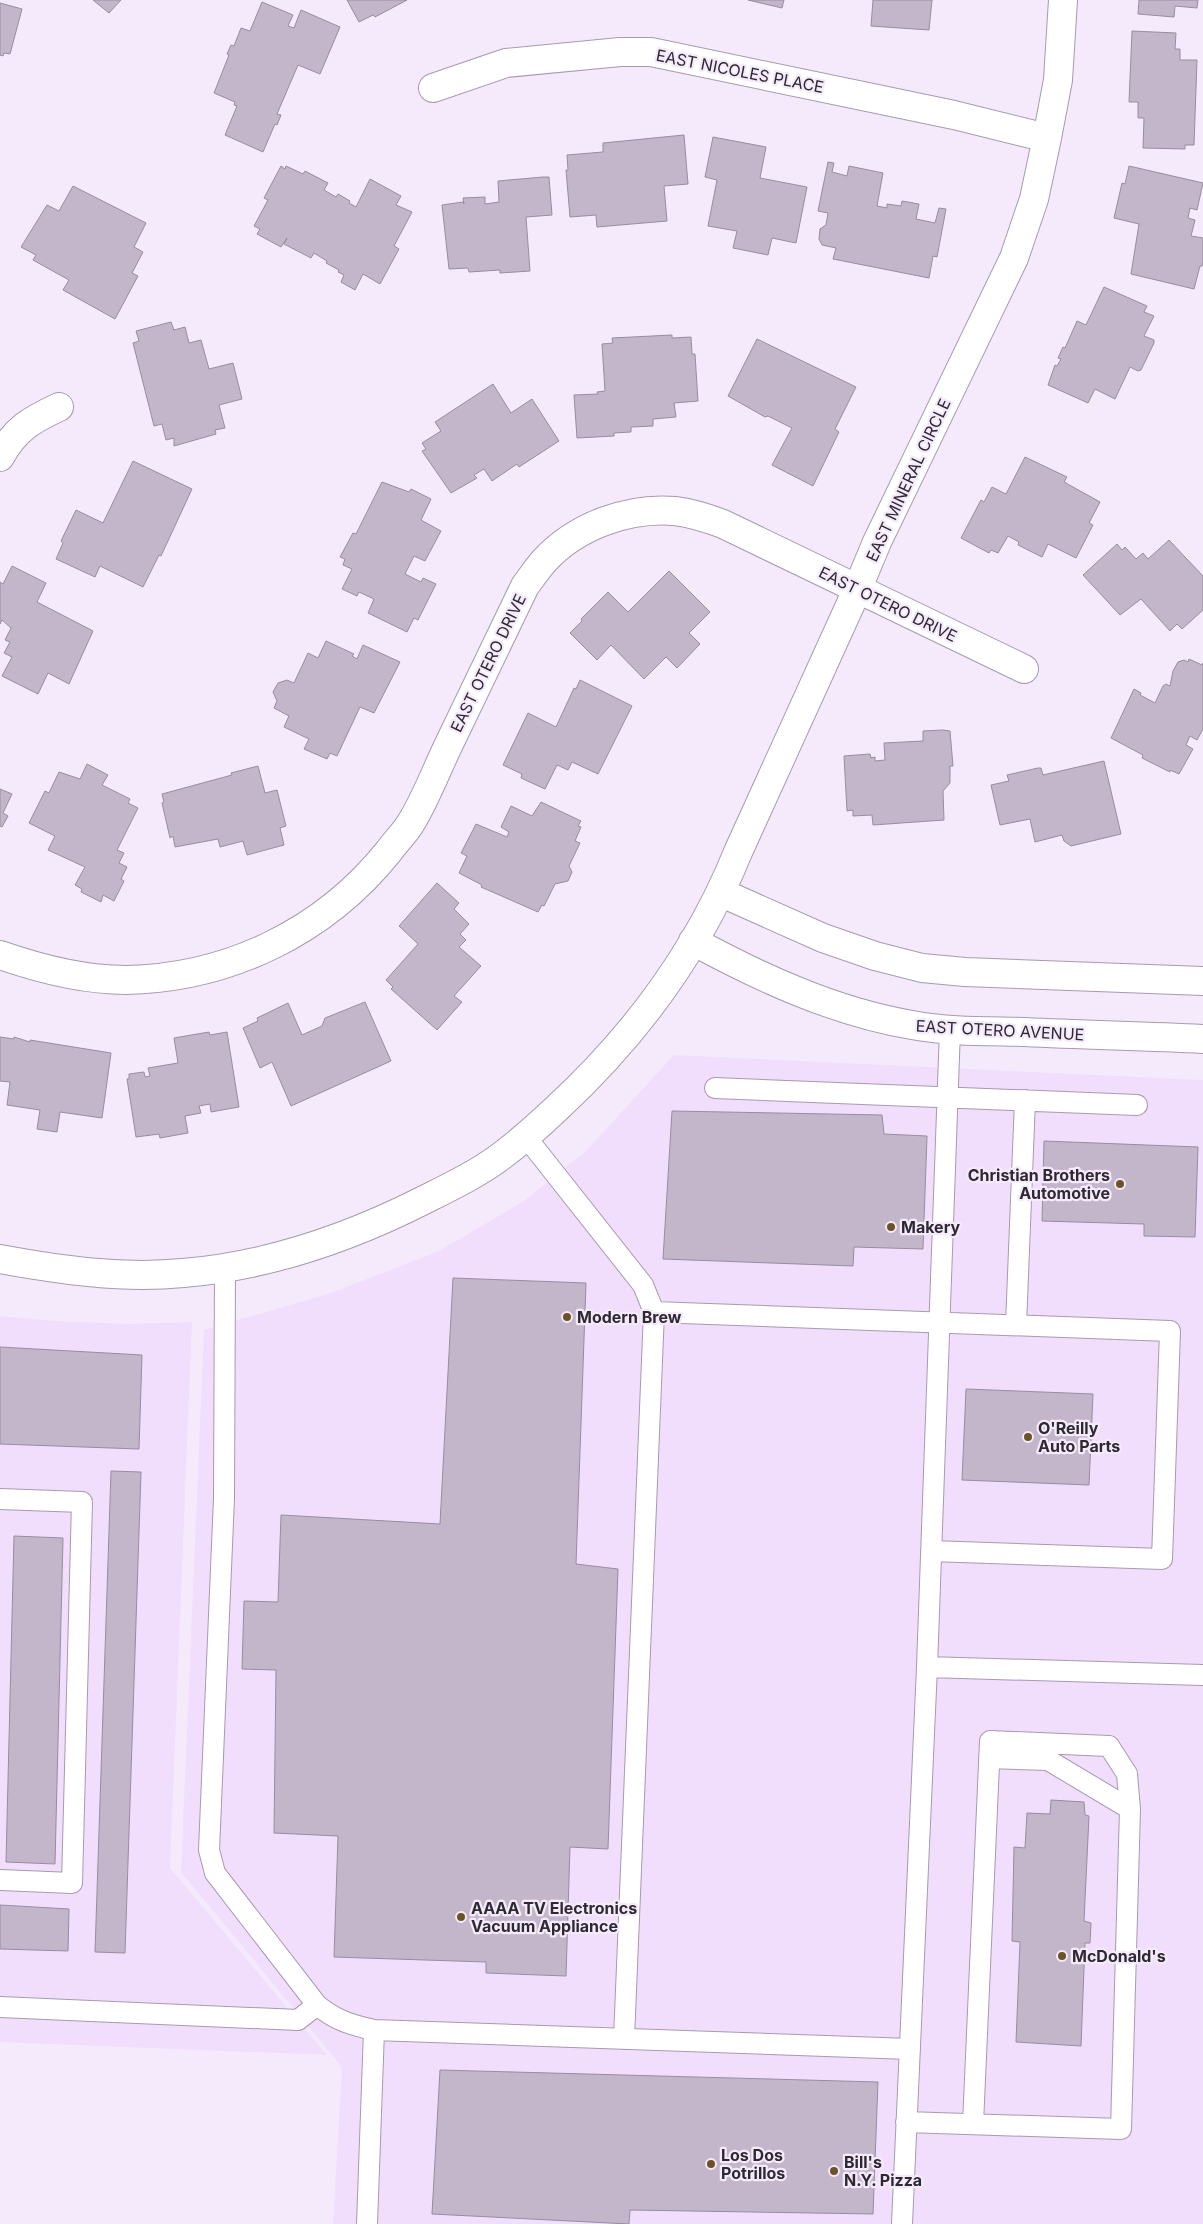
<svg xmlns="http://www.w3.org/2000/svg" width="1203" height="2224" viewBox="0 0 1203 2224" font-family="Inter,sans-serif">
<style>
.built{fill:#f1defc}
.building{fill:#c3b6cb;stroke:#988ca0}
.lines{fill:none;stroke-linecap:round;stroke-linejoin:round}
.service-casing{stroke:#a79aaf;stroke-width:22}
.minor-casing{stroke:#a79aaf;stroke-width:30}
.service{stroke:#fff;stroke-width:20}
.minor{stroke:#fff;stroke-width:28}
.poi-dot{fill:#6d5224;stroke:#f5eafc;stroke-width:2}
.labels{text-anchor:middle;dominant-baseline:central;stroke-width:4.5;stroke-linejoin:round;paint-order:stroke}
.street-label{font-size:16px;fill:#2e2931;stroke:#f5eafc}
.poi-label{font-size:16px;font-weight:bold;fill:#2e2931;stroke:#f5eafc;text-anchor:start}
</style>
<rect width="100%" height="100%" fill="#f5eafc"/>
<path class="built" d="M674,1055L1203,1080V2224H333L342,2067L181,1872L204,1330L331,1293L439,1251L524,1201L587,1150Z
M0,1316L55,1321L128,1324L192,1322L170,1868L327,2055L0,2042Z"/>
<path class="building" d="M93,0H121L109,13Z
M347,0H407L375,17L373,15L359,22Z
M748,0H784L782,8Z
M873,0H932L929,30L871,26Z
M1139,0H1198L1197,8L1175,6L1174,17L1138,14Z
M262,2L293,15L288,26L294,28L301,10L340,27L320,74L298,65L277,114L281,115L277,125L275,124L263,152L225,135L237,106L234,105L235,102L214,93L229,55L227,54L231,45L234,46L241,28L250,31Z
M0,3L22,9L10,54L4,53L3,56L0,55Z
M1132,31L1176,33L1175,49H1180V60H1197L1194,145H1185V149L1143,148L1144,118H1138V102H1129Z
M684,135L688,184L664,186L667,221L597,227L596,215L570,217L566,170H568L567,155L603,152V143Z
M713,137L766,147L760,178L807,187L796,243L772,238L768,255L733,248L737,231L708,226L717,180L705,177Z
M828,162L834,163L832,172L847,176L849,166L883,173L877,206L887,208V204L901,206L902,201L919,204L916,219L935,223L939,208L946,209L937,257L933,256L929,278L833,259L836,248L822,245L819,239L820,229L826,225L828,213L818,211Z
M281,166L285,169L286,166L303,174L305,171L328,183L324,190L336,197L338,194L350,201L349,203L356,207L370,179L401,196L396,205L412,212L394,246L399,249L380,284L363,274L355,290L341,282L344,275L338,272L339,270L326,263L327,261L314,253L311,258L284,244L287,238L281,247L257,234L260,229L254,226L268,200L264,198Z
M1129,166L1203,183L1197,210L1190,208L1188,218L1195,220L1191,236L1203,238V263L1202,266H1200L1194,289L1131,274L1139,224L1114,218L1122,183L1125,184Z
M543,177H549L552,215L526,217L530,271L500,273V270L469,272L468,268L449,269L442,205L463,202L464,204L463,198L485,197V204L499,202L498,181Z
M73,186L146,223L134,247L143,252L132,273L138,276L115,319L63,290L69,280L33,260L36,255L21,247L47,205L59,211Z
M1104,287L1147,306L1144,312L1154,316L1144,336L1154,340V343L1141,370L1138,371L1130,367L1115,399L1095,389L1088,403L1048,385L1055,365L1057,366L1061,359L1058,358L1063,347L1065,348L1077,321L1086,325Z
M171,322L174,330L185,327L189,343L201,340L209,369L233,363L242,399L219,405L225,428L215,430L216,434L174,446V438L166,440L162,424L154,426L133,343L139,341L136,331Z
M672,335V338L691,337L692,354H695L698,401L674,403L676,417L653,419V426L631,427V432L614,433V436L577,438L574,395L598,394L597,392L605,391L602,344L613,343L612,338Z
M757,339L856,387L835,429L839,432L813,486L772,465L792,428L768,416L765,417L728,396Z
M493,384L511,413L532,399L559,441L519,467L517,464L492,481L484,469L474,475L477,478L451,493L422,451L426,449L422,443L441,431L435,422Z
M1025,457L1067,477L1064,482L1100,502L1089,523L1093,525L1076,558L1048,544L1042,557L1018,545L1019,542L1008,536L998,553L991,550L989,553L961,538L981,500L984,502L992,487L1006,494Z
M133,461L192,489L161,556L159,555L143,587L100,566L95,577L56,559L63,543L61,541L76,510L103,523Z
M382,482L409,492L411,489L431,499L421,520L441,531L425,561L414,556L405,574L421,582L423,578L436,584L418,620L414,618L407,632L368,613L374,599L359,592L357,596L342,589L352,569L343,565L345,559L340,557L353,533L356,534Z
M1169,540L1203,576V610L1182,629L1177,624L1170,631L1141,599L1120,615L1083,575L1117,544L1122,550L1125,547L1136,559L1143,553L1148,559Z
M12,566L46,583L37,602L93,631L69,684L48,673L38,694L2,676L12,657L4,653L10,642L5,640L11,628L2,620L0,624V582L3,584Z
M669,571L710,612L689,633L700,644L677,668L666,657L644,679L611,645L597,660L570,633L582,621L581,619L608,592L628,612Z
M326,641L354,654L352,656L357,659L363,645L400,662L374,713L360,707L337,756L330,753L327,759L304,749L309,739L284,727L289,716L274,708L277,701L273,692L278,683L287,680L294,683L308,653L318,658Z
M1189,659L1202,665L1203,663V729L1197,740L1190,736L1186,745L1193,749L1179,774L1170,770V772L1142,758L1143,755L1111,738L1134,689L1141,693L1140,695L1155,703L1163,686L1166,684L1170,686L1173,671L1178,662L1184,660L1188,662Z
M580,680L632,706L598,774L572,762L568,770L557,765L545,789L521,778L522,774L503,765L528,713L556,727L574,688L576,689Z
M943,730L950,731L953,766H950V783L943,791L944,820L873,825L872,815L853,816V810L847,811L844,756L870,754L871,758L875,757V761L885,760L884,743L923,741V731Z
M1104,761L1121,834L1071,846L1064,841L1062,835L1035,842L1030,819L1000,825L991,785L1009,781L1007,775L1038,768H1041L1043,775Z
M87,764L108,775L102,785L130,799L128,803L138,808L117,850L124,853L119,863L127,867L121,879L124,881L114,901L103,895L101,902L81,892L82,889L75,885L85,867L48,850L55,836L29,823L45,791L49,793L59,772L80,779Z
M258,766L265,793L277,790L286,826L280,828L284,845L247,855L243,841L220,847L218,839L175,847L173,836L170,838L162,803L164,802L162,794L232,775L231,773Z
M0,789L12,794L3,813L8,816L2,827L0,826Z
M541,802L581,821L578,826L581,827L575,841L580,843L569,866L572,872L568,881L555,884L544,906L542,905L538,912L481,887L482,885L459,873L467,856L461,853L476,824L507,837L509,832L501,827L511,806L532,816Z
M437,883L459,903L454,909L469,924L460,934L466,940L459,947L481,966L454,996L462,1002L437,1030L391,989L393,987L386,980L418,944L399,926Z
M365,1002L391,1061L291,1106L272,1062L260,1068L243,1028L258,1021L257,1018L288,1003L302,1035L322,1026L325,1018Z
M209,1032L210,1035L227,1032L239,1107L211,1112L210,1104L199,1106L201,1113L185,1116L188,1133L160,1138L159,1134L136,1137L127,1079H129V1074L144,1072L145,1077L150,1076L148,1068L178,1063L174,1038Z
M0,1037L14,1039V1037L30,1042V1040L111,1053L102,1118L60,1112L57,1132L37,1129L40,1110L7,1105L10,1082L0,1081Z
M672,1111L882,1115L884,1134L927,1136L923,1249L854,1247L853,1266L663,1259Z
M1044,1141L1198,1147L1195,1237L1144,1236V1224L1042,1221Z
M453,1278L586,1283L576,1564L618,1569L608,1849L570,1847L566,1976L486,1973V1962L334,1957L338,1836L274,1833L276,1670L242,1669L244,1601L278,1602L281,1515L440,1524Z
M0,1347L142,1355L139,1449L0,1444Z
M966,1389L1093,1394L1089,1485L962,1480Z
M111,1471L141,1472L125,1953L95,1952Z
M14,1536L63,1538L55,1864L6,1862Z
M1051,1800L1084,1802L1085,1815L1089,1816L1084,1921L1091,1923L1090,1943H1085L1081,2046L1016,2042L1020,1942L1012,1941L1014,1847L1025,1848L1027,1813L1050,1814Z
M0,1905L69,1909L68,1951L0,1949Z
M440,2070L878,2082L873,2214L630,2210L629,2224L432,2214Z"/>
<g class="lines">
<g class="service-casing">
<path id="service" d="M715,1088L1137,1105
M526,1137L643,1285L654,1312L1170,1331L1162,1559L931,1551
M225,1268L224,1498L209,1850L215,1873L317,2005C335,2020 351,2025 374,2030L910,2049
M1016,1325L1025,1100
M0,1499L82,1502L72,1883L0,1880
M927,1667L1203,1675
M989,1758L1048,1760L1130,1809
M0,2007L298,2020L317,2005
M624,2039L654,1312
M906,2122L1121,2129L1130,1809L1127,1774L1109,1746L990,1741L973,2124
M367,2224L374,2030
M902,2224L927,1667L950,1029"/>
</g>
<g class="minor-casing">
<path id="minor" d="M433,88L506,63L620,52H651L954,115L1047,138
M0,457C15,429 31,420 59,407
M722,893L823,938L875,956L922,968L965,972L1203,981
M693,941C761,978 835,1012 912,1025C949,1032 987,1031 1025,1032C1084,1035 1144,1036 1203,1039
M0,955C40,969 83,980 126,980C229,978 324,932 389,851C396,841 406,832 412,821C426,798 436,771 448,746C474,693 499,639 525,586C531,578 537,569 544,561C576,526 628,507 675,511C692,513 707,518 723,524L1024,669
M0,1259C60,1270 122,1279 183,1273C268,1266 349,1238 424,1200C450,1187 477,1174 500,1157C520,1142 538,1126 556,1109C634,1037 698,951 738,852L857,590L877,542L1014,258L1034,199L1047,138L1058,80L1063,0"/>
</g>
<use href="#service" class="service"/>
<use href="#minor" class="minor"/>
</g>
<g class="poi-dot">
<circle cx="1120" cy="1184" r="5"/>
<circle cx="891" cy="1227" r="5"/>
<circle cx="567" cy="1317" r="5"/>
<circle cx="1028" cy="1437" r="5"/>
<circle cx="461" cy="1917" r="5"/>
<circle cx="1062" cy="1956" r="5"/>
<circle cx="711" cy="2164" r="5"/>
<circle cx="834" cy="2171" r="5"/>
</g>
<g class="labels">
<g class="street-label">
<text transform="translate(740 71) rotate(11)">EAST NICOLES PLACE</text>
<text transform="translate(908 480) rotate(-65)">EAST MINERAL CIRCLE</text>
<text transform="translate(888 604) rotate(26)">EAST OTERO DRIVE</text>
<text transform="translate(488 663) rotate(-64)">EAST OTERO DRIVE</text>
<text transform="translate(1000 1030) rotate(3)">EAST OTERO AVENUE</text>
</g>
<g class="poi-label">
<text x="1110" y="1175" text-anchor="end">Christian Brothers<tspan x="1110" dy="18">Automotive</tspan></text>
<text x="901" y="1227">Makery</text>
<text x="577" y="1317">Modern Brew</text>
<text x="1038" y="1428">O'Reilly<tspan x="1038" dy="18">Auto Parts</tspan></text>
<text x="471" y="1908">AAAA TV Electronics<tspan x="471" dy="18">Vacuum Appliance</tspan></text>
<text x="1072" y="1956">McDonald's</text>
<text x="721" y="2155">Los Dos<tspan x="721" dy="18">Potrillos</tspan></text>
<text x="844" y="2162">Bill's<tspan x="844" dy="18">N.Y. Pizza</tspan></text>
</g>
</g>
</svg>
